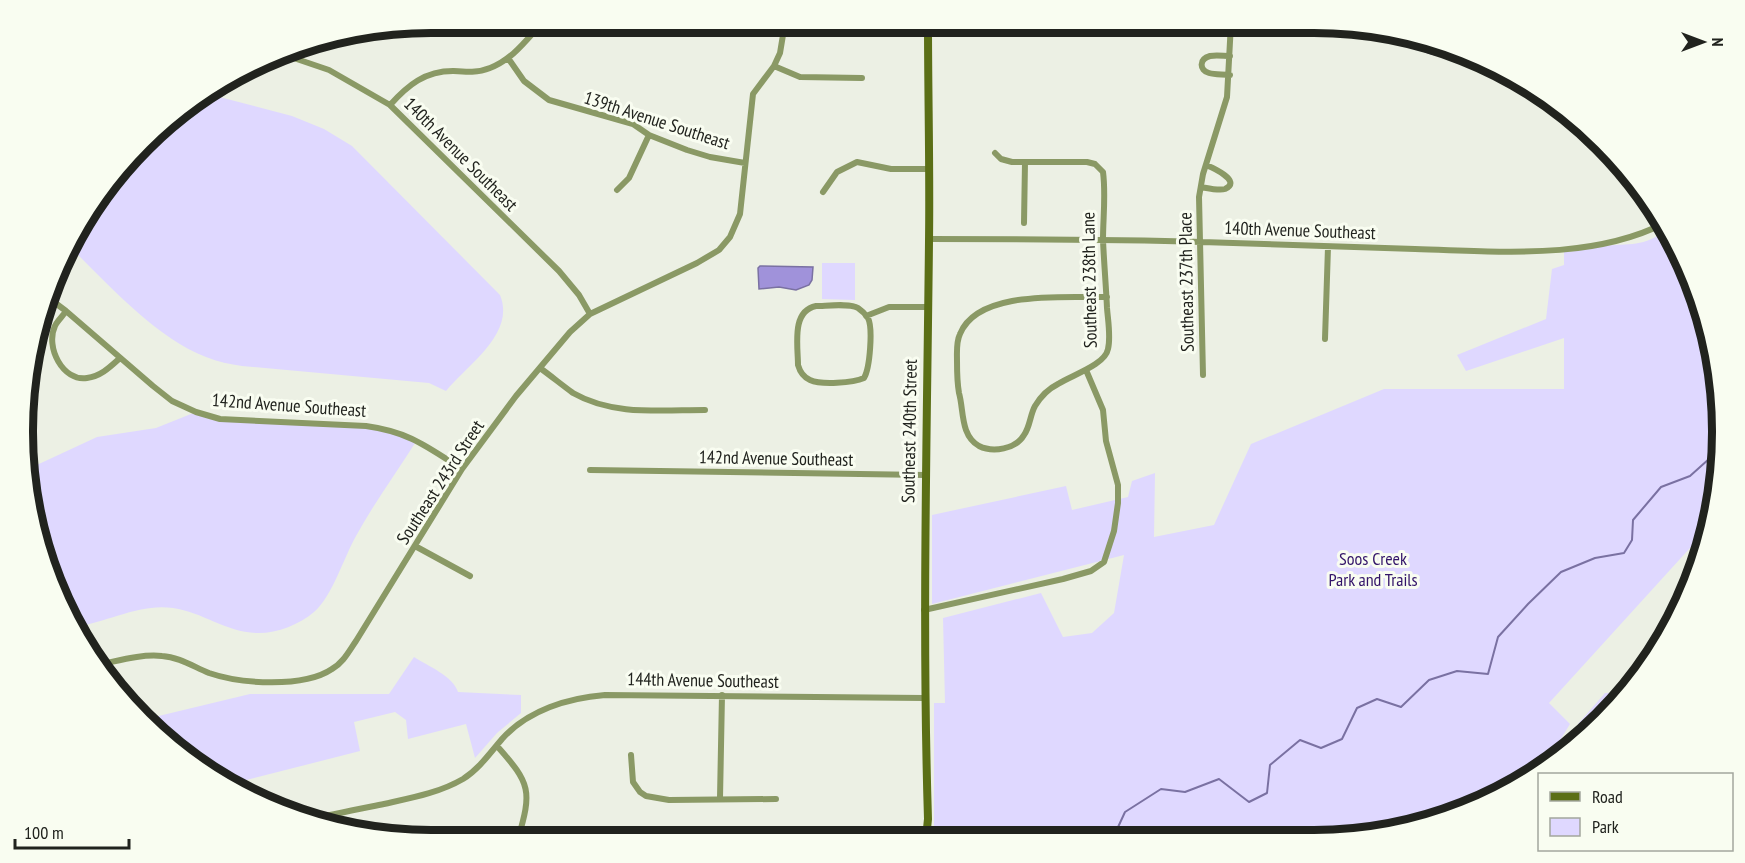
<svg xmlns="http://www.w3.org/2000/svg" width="1745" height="863" viewBox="0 0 1745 863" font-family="'PT Sans Narrow',sans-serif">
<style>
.green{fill:#dfd8ff}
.water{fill:#a092da;stroke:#7a71a2;stroke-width:1.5}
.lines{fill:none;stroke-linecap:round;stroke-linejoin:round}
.stream{stroke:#7a71a2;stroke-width:2}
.minor{stroke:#8a9965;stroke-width:6}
.secondary{stroke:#5b6f16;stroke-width:8}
.labels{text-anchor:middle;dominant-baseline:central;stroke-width:6;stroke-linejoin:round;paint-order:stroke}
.street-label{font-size:18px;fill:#21231e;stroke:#f9fdf1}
.park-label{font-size:18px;fill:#331469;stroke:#f9fdf1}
.rim{fill:none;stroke:#21231e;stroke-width:8}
</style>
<rect width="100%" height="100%" fill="#ecf0e4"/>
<path class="green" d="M208,94L292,116L324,129L352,146L500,295C516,334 467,365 446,391L429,383L242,366C230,364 218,362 206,357C156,338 108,284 70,247L77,227L124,162L182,107Z
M1669,229L1701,300L1719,378L1722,458L1710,526L1549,703L1570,724L1551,755V763L1541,771L1445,819L1367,837L934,838V703H945L943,618L1041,593L1063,637L1092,633L1114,613L1124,555L932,604V515L1066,486L1072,510L1128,497L1132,481L1155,473L1154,537L1214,525L1251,444L1384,389H1564V338L1466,371L1457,355L1546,319L1552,269L1564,265V252C1577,252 1588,247 1601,246C1632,243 1641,248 1669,229Z
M822,263H855V300L822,299Z
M196,412L220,419L366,426L417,440C397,472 374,503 356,536C344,557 332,597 314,612C299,625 275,634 256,633C226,632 202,612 173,608C140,603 108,622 75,627L65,612L26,485V470L97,437L156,428Z
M414,657C428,666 453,676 458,692L521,695V713L497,733L475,758L466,724L408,739L406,720L395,712L354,722L360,751L231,784L142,720L250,694H389Z
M1627,692L1621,701L1594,725L1578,724L1605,693Z"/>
<path class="water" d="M1400,33L1419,36L1465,54C1443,61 1420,52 1401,39Z
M760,266L813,267L812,280L809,285L796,290L779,287L759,289L758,268Z"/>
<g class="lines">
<path class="stream" d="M1113,838L1125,812L1161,789L1185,792L1219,779L1249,802L1267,793L1270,765L1300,740L1321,748L1342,739L1357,708L1377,699L1401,707L1429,680L1457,671L1488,674L1498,637L1528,604L1561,572L1595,558L1624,553L1632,540L1633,520L1661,487L1690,476L1719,450L1720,415"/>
<path class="minor" d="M282,54L329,70L390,105L559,271L579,295L590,314
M508,58L524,81L549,100L633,124L649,135L687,150L710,157L745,163
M774,66L800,77L862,78
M1230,75C1223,74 1215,75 1209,73C1199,70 1199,59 1210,56C1216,55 1224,56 1230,56
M390,105C408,85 425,71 453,71C466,72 478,73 490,68C512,60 527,39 542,23
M995,153L1001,159L1012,162H1087L1095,164L1103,172C1106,194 1103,218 1103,240C1104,263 1106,286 1107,308C1108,321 1111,337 1108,349C1105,365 1072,375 1058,384C1048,389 1041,396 1035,406C1030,415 1030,427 1024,435C1016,449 993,453 979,446C960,435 964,410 959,393C957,382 957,372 957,361C957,352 956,342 960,334C978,289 1067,298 1107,297
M1201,187C1207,188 1219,191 1225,189C1243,181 1211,167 1206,165
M617,190L629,178L649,135
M823,192L837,172L857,162L891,169H928
M1024,223L1025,162
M929,239C1020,239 1111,239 1202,242C1273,244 1344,247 1415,249C1496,251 1590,261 1665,223
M50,299L66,311L153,386L172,401L196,412L220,419L366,426C409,432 426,446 462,469
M816,306C826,306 850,303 858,308C861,310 866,315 868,318C873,328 870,368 864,378C853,383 821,385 810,380C803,377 800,372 798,365C798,346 791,311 816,306Z
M66,311C63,316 57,321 55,326C45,347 63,382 87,378C101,376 110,367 120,358
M866,316L889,307H927
M1325,339L1328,247
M540,368C551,376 562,385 573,393C613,416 661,410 705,410
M1203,375L1199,197L1203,174L1227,97L1231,23
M590,470L925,475
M415,546L470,576
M924,610L1063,579L1091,571L1104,562L1114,531L1118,503V485L1106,441L1103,410L1086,370
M102,664C121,660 142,654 162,656C179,657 194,667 209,673C241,684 304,688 332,669C343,663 349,651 356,641L462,469L516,396L570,332L590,314L697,263L719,250L730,237L740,214L753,94L774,66L780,53L785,23
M497,746C531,784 532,791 518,839
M631,755L633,782L640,792L646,796L669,800L776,799
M720,798L722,695
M307,820C333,814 359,809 384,804C411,798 439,793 463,779C479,769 490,753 502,739C528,710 568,698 605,695L924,698"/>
<path class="secondary" d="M926,838L928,819C922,626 927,434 929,241C930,169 928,96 928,23"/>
</g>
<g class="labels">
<g class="street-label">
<text transform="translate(657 120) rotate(18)">139th Avenue Southeast</text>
<text transform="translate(461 154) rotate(45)">140th Avenue Southeast</text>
<text transform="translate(1300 230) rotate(2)">140th Avenue Southeast</text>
<text transform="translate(1089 280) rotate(-91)">Southeast 238th Lane</text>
<text transform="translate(1186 282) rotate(-91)">Southeast 237th Place</text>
<text transform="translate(289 405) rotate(4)">142nd Avenue Southeast</text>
<text transform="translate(909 431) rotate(-89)">Southeast 240th Street</text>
<text transform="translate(776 458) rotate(1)">142nd Avenue Southeast</text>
<text transform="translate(440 482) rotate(-57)">Southeast 243rd Street</text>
<text transform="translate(703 680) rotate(1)">144th Avenue Southeast</text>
</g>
<g class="park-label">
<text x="1373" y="558">Soos Creek<tspan x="1373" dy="21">Park and Trails</tspan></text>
</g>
</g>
<path d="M0 0H1745V863H0ZM431 33H1314A398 398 0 0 1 1712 431V432A398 398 0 0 1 1314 830H431A398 398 0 0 1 33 432V431A398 398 0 0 1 431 33Z" fill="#f9fdf1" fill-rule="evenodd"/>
<path class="rim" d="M431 33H1314A398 398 0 0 1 1712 431V432A398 398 0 0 1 1314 830H431A398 398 0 0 1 33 432V431A398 398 0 0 1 431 33Z"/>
<rect x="1538" y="773" width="195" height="78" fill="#f9fdf1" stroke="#a3a69d" stroke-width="1.5"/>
<rect x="1550" y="792" width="30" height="9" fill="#5b6f16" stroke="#a3a69d" stroke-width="1.5"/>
<text x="1592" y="803" font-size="18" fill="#21231e">Road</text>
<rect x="1550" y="818" width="30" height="18" fill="#dfd8ff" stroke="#a3a69d" stroke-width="1.5"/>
<text x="1592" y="833" font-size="18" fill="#21231e">Park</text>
<g transform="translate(1703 42) rotate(90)" stroke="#f9fdf1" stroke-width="4.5" paint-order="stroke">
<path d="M0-4.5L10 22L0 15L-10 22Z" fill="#21231e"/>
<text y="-9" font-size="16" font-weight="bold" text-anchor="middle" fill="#21231e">N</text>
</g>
<path d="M15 839v9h114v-9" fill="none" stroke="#21231e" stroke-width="3"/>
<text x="24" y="839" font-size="18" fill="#21231e" stroke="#f9fdf1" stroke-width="4.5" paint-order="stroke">100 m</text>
</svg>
